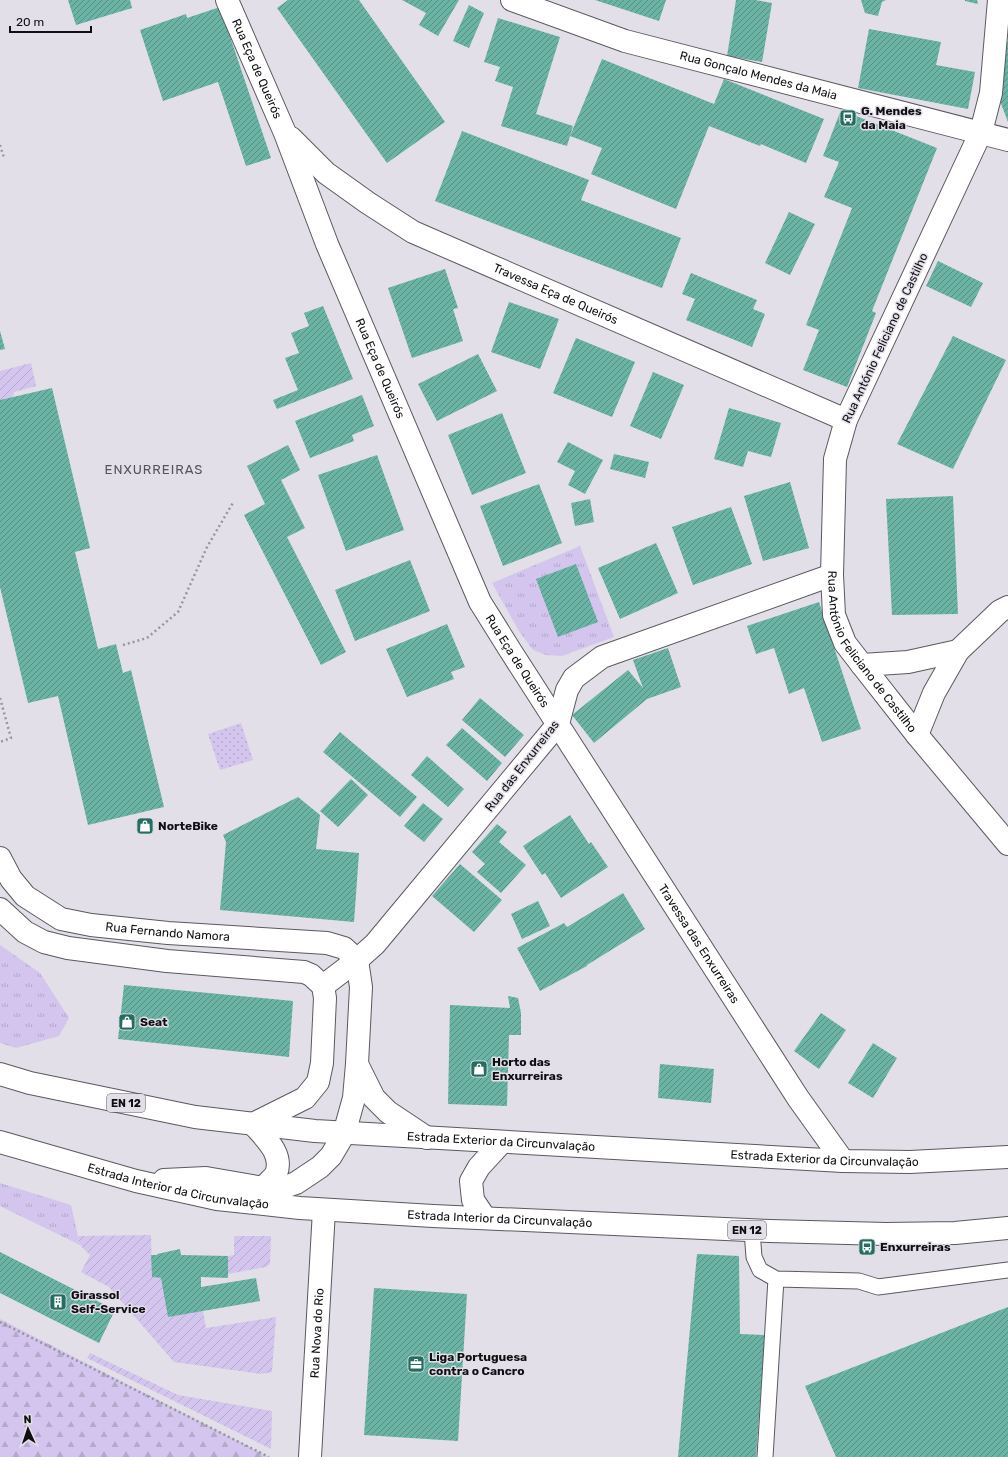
<svg xmlns="http://www.w3.org/2000/svg" width="1008" height="1457" viewBox="0 0 1008 1457" font-family="Rubik,sans-serif">
<style>
.grass{fill:url(#grass-tufts)}
.forest{fill:url(#forest-firs)}
.park{fill:url(#park-dots)}
.garden{fill:url(#garden-furrows)}
.building{fill:url(#building-hatch)}
.lines{fill:none;stroke-linecap:round;stroke-linejoin:round}
.service-casing{stroke:#5b585f;stroke-width:17}
.minor-casing{stroke:#5b585f;stroke-width:24}
.secondary-casing{stroke:#5b585f;stroke-width:24}
.primary-casing{stroke:#5b585f;stroke-width:24}
.path{stroke:#98959c;stroke-width:2.5;stroke-dasharray:2 3;stroke-linecap:butt}
.service{stroke:#fff;stroke-width:15}
.minor{stroke:#fff;stroke-width:22}
.secondary{stroke:#fff;stroke-width:22}
.primary{stroke:#fff;stroke-width:22}
.labels{text-anchor:middle;dominant-baseline:central;stroke-width:3;stroke-linejoin:round;paint-order:stroke}
.shield{fill:#e2dfe8;stroke:#4e4d52;stroke-width:1}
.shield-label{font-size:11px;font-weight:bold;fill:#0f0e11}
.street-label{font-size:12px;fill:#0f0e11;stroke:#e2dfe8}
.poi-label{font-size:12px;font-weight:bold;fill:#0f0e11;stroke:#e2dfe8;text-anchor:start}
.neighbourhood-label{font-size:13px;letter-spacing:1px;fill:#56535b;stroke:#e2dfe8}
</style>
<defs>
<pattern id="grass-tufts" width="24" height="20" patternUnits="userSpaceOnUse"><rect width="24" height="20" fill="#d3c5ee"/><path d="M3 7l-1-3M5 7V3M7 7l1-3M15 17l-1-3M17 17v-4M19 17l1-3" fill="none" stroke="#b4a8cb"/></pattern>
<pattern id="forest-firs" width="22" height="20" patternUnits="userSpaceOnUse"><rect width="22" height="20" fill="#d3c5ee"/><path d="M5 1l3.5 6h-7zM16 11l3.5 6h-7z" fill="#b4a8cb"/></pattern>
<pattern id="park-dots" width="8" height="8" patternUnits="userSpaceOnUse"><rect width="8" height="8" fill="#d3c5ee"/><path d="M2 2h.1M6 6h.1" fill="none" stroke="#b4a8cb" stroke-width="1.8" stroke-linecap="round"/></pattern>
<pattern id="garden-furrows" width="10" height="10" patternUnits="userSpaceOnUse"><rect width="10" height="10" fill="#d3c5ee"/><path d="M-1 1l2-2M0 10L10 0M9 11l2-2" fill="none" stroke="#b4a8cb"/></pattern>
<pattern id="building-hatch" width="6" height="6" patternUnits="userSpaceOnUse"><rect width="6" height="6" fill="#6ab3a5"/><path d="M-1 1l2-2M0 6l6-6M5 7l2-2" fill="none" stroke="#569085"/></pattern>
</defs>
<rect width="100%" height="100%" fill="#e2dfe8"/>
<path class="grass" d="M580,546L614,637L562,656L546,655L533,650L519,631L492,583Z
M0,945L40,973L69,1018L59,1036L16,1048L0,1043Z
M0,1183L71,1205L80,1245L0,1206Z"/>
<path class="forest" d="M0,1319L269,1457H0Z"/>
<path class="park" d="M241,723L253,760L220,770L208,734Z"/>
<path class="garden" d="M31,363L36,386L14,392L13,397L0,400V371Z
M151,1235L152,1277L161,1278L203,1311L206,1328L276,1317L272,1372L261,1374L174,1362L109,1287L81,1272L90,1255L80,1245L78,1236Z
M234,1236H271L270,1264L266,1267L228,1274V1256L234,1255Z
M90,1353L178,1395L272,1411L271,1449L87,1358Z"/>
<path class="building" d="M68,0H130L132,8L76,25Z
M288,0H359L445,122L387,163L277,8Z
M402,0H459L438,36L419,25L426,13Z
M595,0H666L659,21Z
M736,0H755L772,3L762,62L727,56Z
M861,0H886L882,2L878,16L865,13Z
M965,0H977L978,4L965,1Z
M469,5L484,13L469,48L453,41Z
M220,7L271,158L246,166L218,82L163,101L140,30L186,14L187,18Z
M498,18L560,37L536,114L573,126L567,146L501,126L513,87L495,81L500,67L484,62Z
M869,29L941,42L936,65L975,72L968,109L858,88Z
M1007,42H1008V122L1000,101Z
M602,59L714,104L724,79L824,119L806,163L761,144L760,146L709,126L676,209L591,174L602,148L570,136Z
M841,110L937,148L872,311L876,313L847,387L803,370L819,330L806,325L852,208L824,197L839,162L823,156Z
M462,131L589,180L581,200L681,238L662,288L435,201Z
M789,212L815,224L790,275L765,263Z
M938,261L983,283L971,307L926,286Z
M445,269L458,308L453,309L463,341L412,358L388,288Z
M691,273L757,300L753,309L765,314L752,347L686,320L695,299L682,294Z
M509,302L559,319L540,369L491,352Z
M323,306L353,379L277,409L273,400L298,390L285,358L299,353L291,333L309,326L304,313Z
M0,331L5,349L0,350Z
M953,336L1006,360L953,469L897,444Z
M576,338L635,362L612,417L553,393Z
M478,354L497,391L437,421L418,384Z
M653,372L684,385L661,439L630,426Z
M52,388L90,548L75,552L98,649L116,644L123,673L131,670L164,807L88,825L58,696L28,703L0,587V400Z
M362,395L374,426L352,435L354,441L310,458L295,421Z
M729,408L781,423L771,457L748,451L743,467L714,459Z
M502,413L526,473L472,495L448,435Z
M568,442L603,460L585,494L568,485L575,471L557,462Z
M288,445L300,470L281,480L305,528L287,537L346,652L321,665L244,515L265,504L247,466Z
M614,454L649,462L645,478L610,469Z
M377,455L404,530L346,551L318,475Z
M790,482L809,548L763,561L744,496Z
M539,484L562,543L503,566L480,506Z
M953,496L958,614L892,615L886,499Z
M590,499L594,522L575,526L571,503Z
M731,507L752,564L693,585L672,527Z
M656,543L678,593L620,619L598,568Z
M410,560L430,611L355,641L335,590Z
M576,564L598,622L558,637L536,579Z
M819,602L861,729L822,742L804,688L789,694L774,648L756,654L747,626Z
M447,624L465,667L451,672L454,679L407,697L386,649Z
M668,648L681,687L647,699L594,743L572,715L628,670L643,688L633,660Z
M480,698L524,735L505,757L462,720Z
M462,728L502,763L487,781L446,745Z
M340,732L417,797L400,817L323,752Z
M427,756L464,789L448,807L411,775Z
M351,779L368,795L338,827L320,811Z
M298,797L320,815L316,849L359,853L354,922L220,910L226,842L223,835Z
M423,803L443,819L424,842L404,826Z
M570,815L589,844L591,842L608,867L561,898L545,873L542,875L523,846Z
M497,824L507,832L499,842L526,865L501,893L477,872L485,864L472,852Z
M460,864L502,900L474,932L432,896Z
M623,893L645,929L587,965V966L540,991L517,948L564,923L567,927Z
M538,901L550,926L522,939L511,914Z
M124,985L293,1001L289,1057L118,1039Z
M508,996L518,998L521,1013V1035H509L507,1106L448,1104L450,1005L510,1008Z
M821,1013L846,1030L819,1069L794,1051Z
M873,1043L897,1058L873,1098L848,1083Z
M660,1064L714,1069L711,1103L658,1098Z
M180,1249L181,1255L228,1256V1278L201,1277V1287L256,1278L260,1301L168,1317L161,1278L152,1277L151,1255H157V1254Z
M0,1252L115,1310L99,1343L0,1293Z
M697,1254L739,1256L740,1334L765,1335L756,1457H678Z
M374,1288L467,1294L458,1441L364,1435Z
M1008,1307V1457H836L805,1386Z"/>
<g class="lines">
<g class="service-casing">
<path id="service" d="M752,1231L754,1257L760,1270L776,1279
M765,1457L776,1279L859,1281L878,1287L1008,1270"/>
</g>
<g class="minor-casing">
<g id="minor">
<path id="s1" d="M227,0L285,133L327,244L480,602L510,650L798,1098L843,1161"/>
<path id="s2" d="M512,0L625,41L1008,140"/>
<path id="s3" d="M999,0L991,93L981,132L846,420L835,459L832,575L834,615L845,643L862,665L917,735L1008,844"/>
<path id="s4" d="M291,138L326,173L368,203L413,232L846,420"/>
<path d="M862,665L908,662L958,651"/>
<path d="M917,735L934,693L958,651L1000,611L1008,607"/>
<path d="M357,960L375,944L558,724L567,690L574,678L602,657L832,575"/>
<path id="s5" d="M310,1457L324,1210"/>
</g>
</g>
<g class="secondary-casing">
<g id="secondary">
<path id="s6" d="M0,858L11,879L25,896L61,919L91,925L168,933L327,943L344,948L357,960"/>
<path d="M0,909L25,932L44,942L68,948L167,961L304,972L311,975L323,986"/>
<path d="M323,986L357,960"/>
<path d="M357,1064L374,1098L388,1112L427,1138"/>
<path d="M253,1124L305,1098L318,1082L322,1063L325,998L323,986"/>
<path d="M344,1134L354,1098L357,1064L361,987L357,960"/>
</g>
</g>
<g class="primary-casing">
<g id="primary">
<path id="s7" d="M0,1074L30,1083L195,1117L315,1131L843,1161L910,1162L1008,1157"/>
<path d="M253,1124C265,1138 284,1154 276,1174C273,1179 266,1184 263,1188"/>
<path id="s8" d="M0,1142L136,1181L217,1199L300,1208L433,1216L770,1231L886,1234L955,1233L1008,1228"/>
<path d="M164,1180L206,1178L263,1188H282L296,1183L320,1167L331,1156L344,1134"/>
<path d="M485,1218L473,1200L471,1181L479,1167L502,1142"/>
</g>
</g>
<path class="path" d="M0,145L4,158
M123,645L147,638L178,612L207,547L234,501
M0,698L11,738L0,742
M0,1322L269,1457"/>
<use href="#service" class="service"/>
<use href="#minor" class="minor"/>
<use href="#secondary" class="secondary"/>
<use href="#primary" class="primary"/>
</g>
<defs>
<g id="bus-square" transform="scale(0.9)"><rect x="-9" y="-9" width="18" height="18" rx="4" fill="#266d61" stroke="#e2dfe8"/><path d="M-5-6H5V4H4V6H2V4H-2V6H-4V4H-5ZM-3.5-4V0h7V-4ZM-3.5 1.2v1.5H-2V1.2ZM2 1.2v1.5H3.5V1.2Z" fill="#fff"/></g>
<g id="shop-square" transform="scale(0.9)"><rect x="-9" y="-9" width="18" height="18" rx="4" fill="#266d61" stroke="#e2dfe8"/><path d="M-5-2.5h2.3a2.7 3.5 0 0 1 5.4 0H5L5.5 6h-11ZM-1.5-2.5h3a1.5 2.3 0 0 0-3 0Z" fill="#fff"/></g>
<g id="building-square" transform="scale(0.9)"><rect x="-9" y="-9" width="18" height="18" rx="4" fill="#266d61" stroke="#e2dfe8"/><path d="M-4-6H4V6H1V3H-1V6H-4ZM-2.5-4.3h1.7v1.8h-1.7ZM.8-4.3h1.7v1.8H.8ZM-2.5-1h1.7V.8h-1.7ZM.8-1h1.7V.8H.8Z" fill="#fff"/></g>
<g id="office-square" transform="scale(0.9)"><rect x="-9" y="-9" width="18" height="18" rx="4" fill="#266d61" stroke="#e2dfe8"/><path d="M-6-3h4V-5.5h4V-3h4V5H-6ZM-1-4.5V-3h2v-1.5ZM-6 0V1H6V0Z" fill="#fff"/></g>
</defs>
<g fill-rule="evenodd">
<use href="#bus-square" x="848" y="118"/>
<use href="#shop-square" x="145" y="826"/>
<use href="#shop-square" x="127" y="1022"/>
<use href="#shop-square" x="479" y="1069"/>
<use href="#bus-square" x="867" y="1247"/>
<use href="#building-square" x="58" y="1302"/>
<use href="#office-square" x="416" y="1364"/>
</g>
<g class="labels">
<g class="shield">
<rect x="107" y="1094" width="38" height="18" rx="3"/>
<rect x="728" y="1221" width="38" height="18" rx="3"/>
</g>
<g class="shield-label">
<text x="126" y="1103">EN 12</text>
<text x="747" y="1230">EN 12</text>
</g>
<g class="street-label">
<text stroke="none"><textPath href="#s1" startOffset="75">Rua Eça de Queirós</textPath></text>
<text stroke="none"><textPath href="#s2" startOffset="258">Rua Gonçalo Mendes da Maia</textPath></text>
<text stroke="none"><textPath href="#s4" startOffset="310">Travessa Eça de Queirós</textPath></text>
<text transform="translate(885 338) rotate(-65)">Rua António Feliciano de Castilho</text>
<text stroke="none"><textPath href="#s1" startOffset="399">Rua Eça de Queirós</textPath></text>
<text stroke="none"><textPath href="#s3" startOffset="697">Rua António Feliciano de Castilho</textPath></text>
<text stroke="none"><textPath href="#s1" startOffset="723">Rua Eça de Queirós</textPath></text>
<text transform="translate(522 766) rotate(-52)">Rua das Enxurreiras</text>
<text stroke="none"><textPath href="#s6" startOffset="196">Rua Fernando Namora</textPath></text>
<text stroke="none"><textPath href="#s1" startOffset="1059">Travessa das Enxurreiras</textPath></text>
<text stroke="none"><textPath href="#s7" startOffset="507">Estrada Exterior da Circunvalação</textPath></text>
<text stroke="none"><textPath href="#s7" startOffset="831">Estrada Exterior da Circunvalação</textPath></text>
<text stroke="none"><textPath href="#s8" startOffset="184">Estrada Interior da Circunvalação</textPath></text>
<text stroke="none"><textPath href="#s8" startOffset="508">Estrada Interior da Circunvalação</textPath></text>
<text stroke="none"><textPath href="#s5" startOffset="124">Rua Nova do Rio</textPath></text>
</g>
<g class="poi-label">
<text x="861" y="111">G. Mendes<tspan x="861" dy="14">da Maia</tspan></text>
<text x="158" y="826">NorteBike</text>
<text x="140" y="1022">Seat</text>
<text x="492" y="1062">Horto das<tspan x="492" dy="14">Enxurreiras</tspan></text>
<text x="880" y="1247">Enxurreiras</text>
<text x="71" y="1295">Girassol<tspan x="71" dy="14">Self-Service</tspan></text>
<text x="429" y="1357">Liga Portuguesa<tspan x="429" dy="14">contra o Cancro</tspan></text>
</g>
<g class="neighbourhood-label">
<text x="154" y="469">ENXURREIRAS</text>
</g>
</g>
<g transform="translate(28 1429) rotate(357)" stroke="#e2dfe8" stroke-width="3" paint-order="stroke">
<path d="M0-3L7 15L0 10L-7 15Z" fill="#0f0e11"/>
<text y="-6" font-size="11" font-weight="bold" text-anchor="middle" fill="#0f0e11">N</text>
</g>
<path d="M10 26v6h81v-6" fill="none" stroke="#0f0e11" stroke-width="2"/>
<text x="16" y="26" font-size="12" fill="#0f0e11" stroke="#e2dfe8" stroke-width="3" paint-order="stroke">20 m</text>
</svg>
